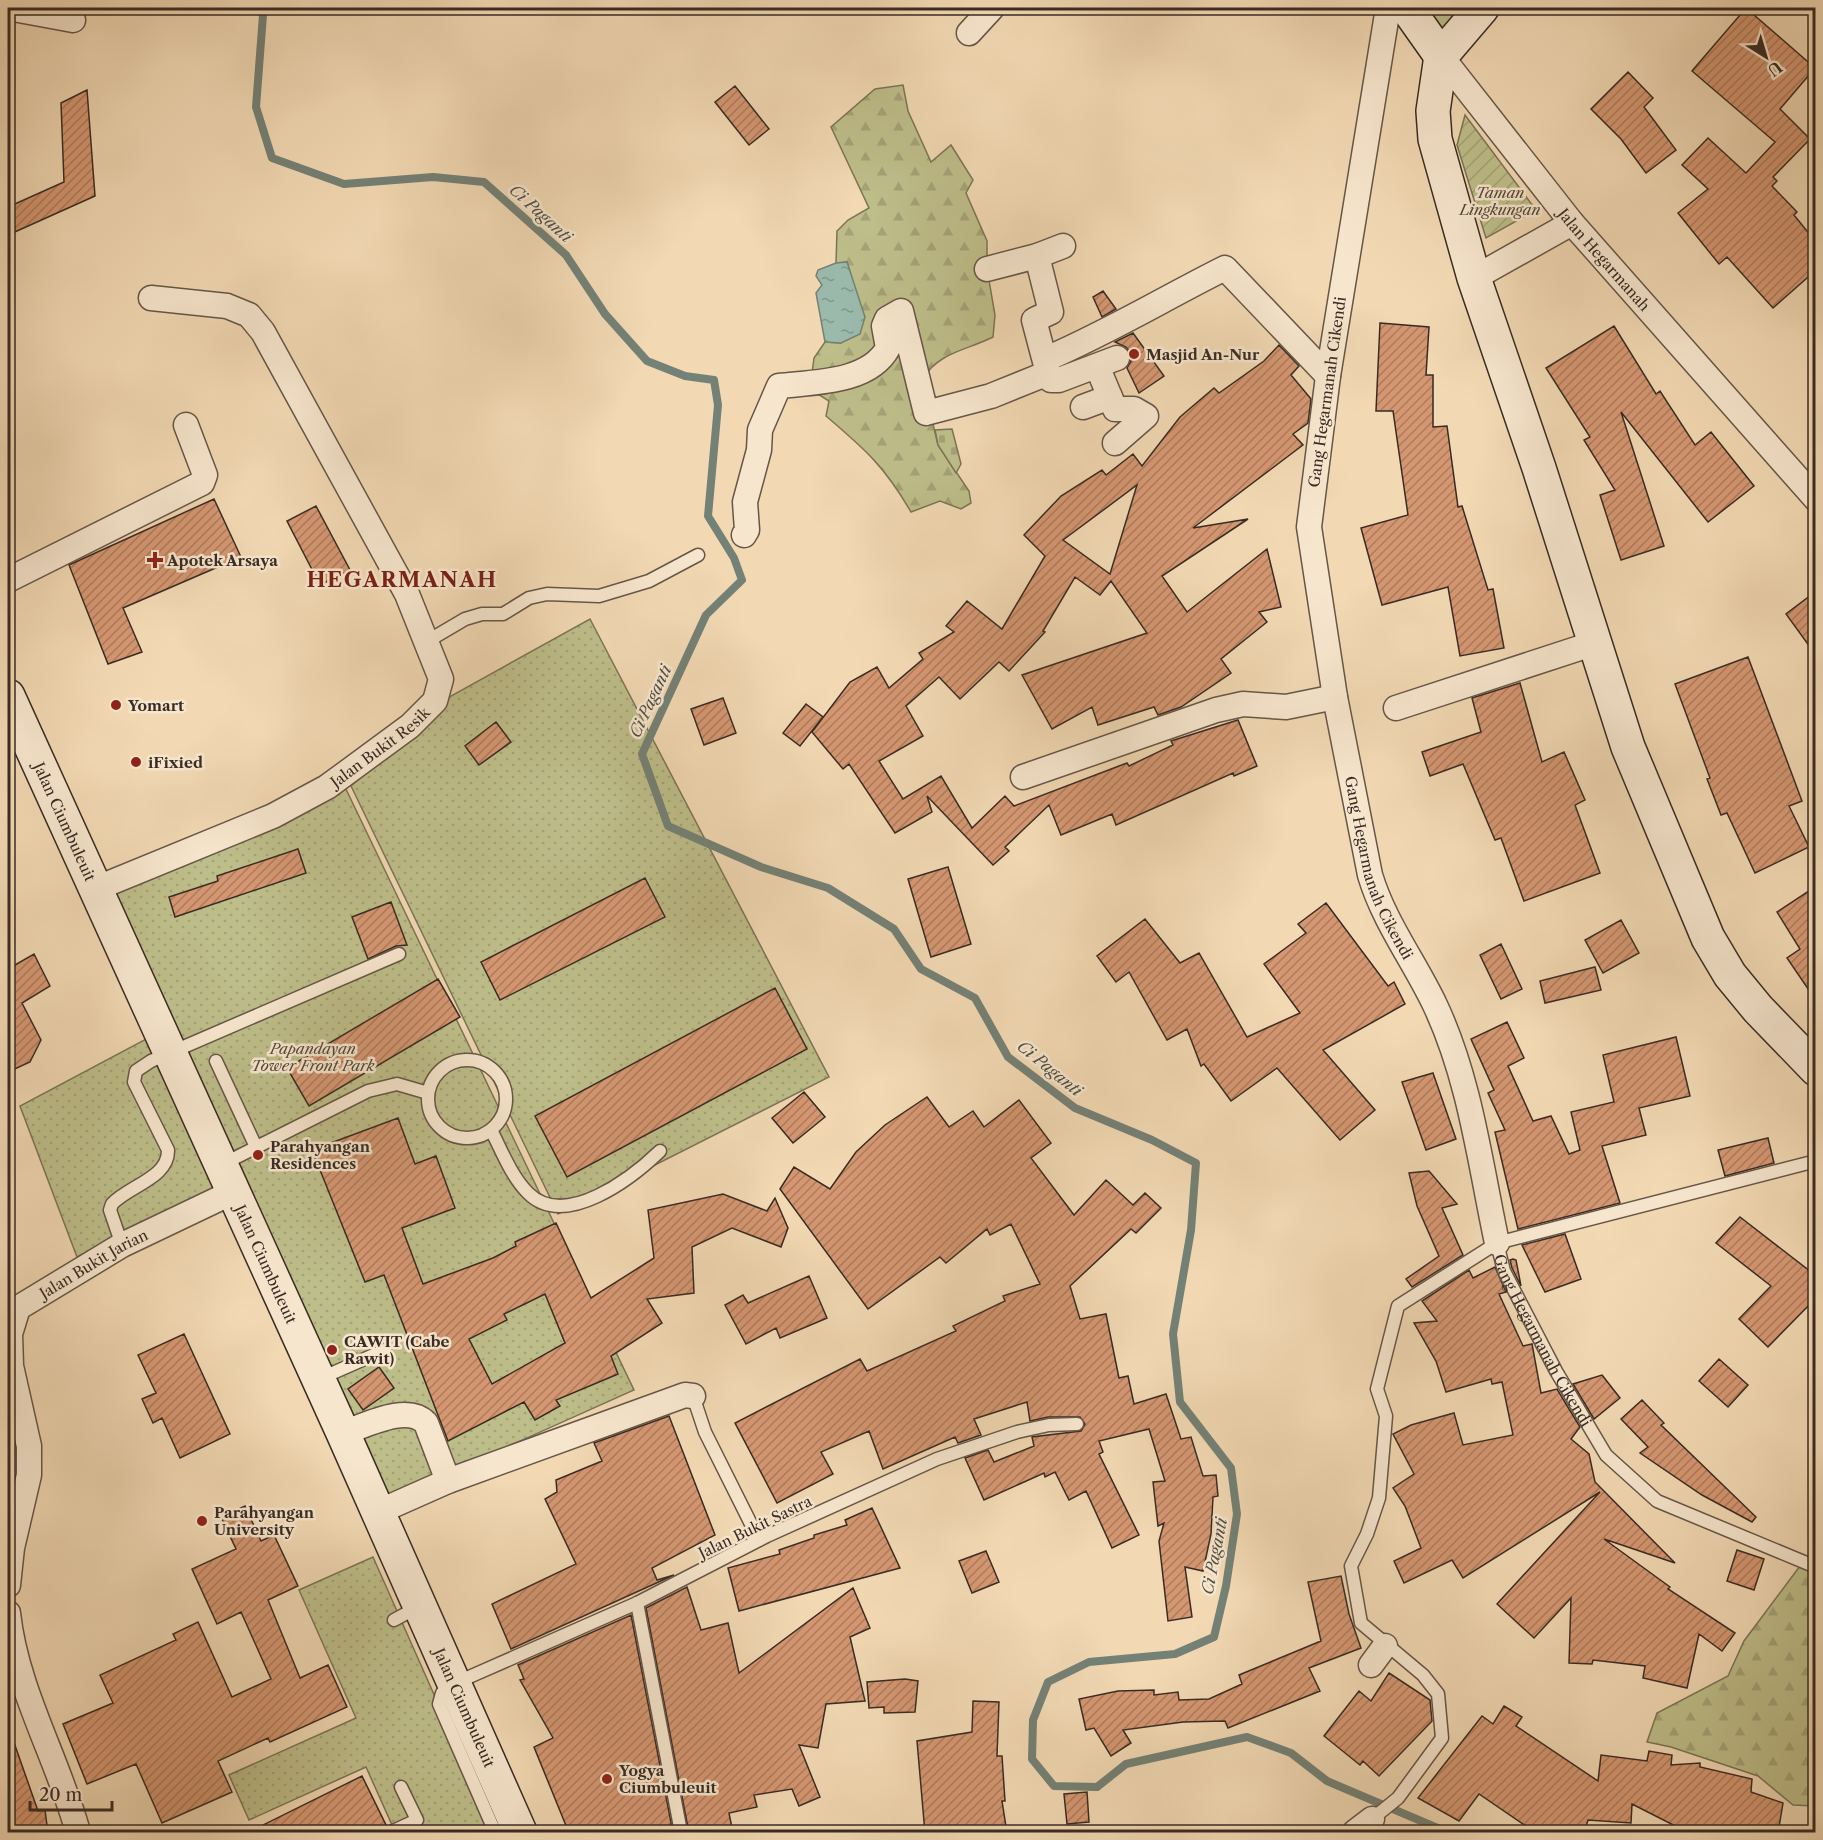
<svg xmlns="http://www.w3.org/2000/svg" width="1823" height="1840" viewBox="0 0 1823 1840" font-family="'Libre Caslon Text',serif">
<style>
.forest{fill:url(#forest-firs);stroke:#7c7457;stroke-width:1.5}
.cemetery{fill:url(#cemetery-stones);stroke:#7c7457;stroke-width:1.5}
.park{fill:url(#park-dots);stroke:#7c7457;stroke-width:1.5}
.garden{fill:url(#garden-furrows);stroke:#7c7457;stroke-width:1.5}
.water{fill:url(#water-ripples);stroke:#748176;stroke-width:1.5}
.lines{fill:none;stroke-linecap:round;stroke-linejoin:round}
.stream{stroke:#748176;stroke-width:8}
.building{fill:url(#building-hatch);stroke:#392b24;stroke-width:1.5;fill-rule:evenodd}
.lane-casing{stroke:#675648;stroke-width:15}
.street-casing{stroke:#675648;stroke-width:27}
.secondary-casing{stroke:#392b24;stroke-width:36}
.lane{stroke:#f7e6ce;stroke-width:12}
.street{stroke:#f7e6ce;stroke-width:24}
.secondary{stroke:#f7e6ce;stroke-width:33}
.poi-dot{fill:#8f2418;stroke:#f7e6ce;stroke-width:2}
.labels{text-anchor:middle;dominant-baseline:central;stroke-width:5;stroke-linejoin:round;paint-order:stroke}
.park-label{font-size:15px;font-style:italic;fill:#544838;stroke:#f7e6ce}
.street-label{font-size:15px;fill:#392b24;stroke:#f7e6ce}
.poi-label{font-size:15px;font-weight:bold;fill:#392b24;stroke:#f7e6ce;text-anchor:start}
.water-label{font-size:16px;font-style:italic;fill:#524f46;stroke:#f7e6ce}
.district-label{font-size:21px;font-weight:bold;letter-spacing:1.5px;fill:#7a1f14;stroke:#f7e6ce}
</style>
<defs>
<pattern id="forest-firs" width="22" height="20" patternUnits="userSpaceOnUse" patternTransform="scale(1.5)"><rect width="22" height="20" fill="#bebe8a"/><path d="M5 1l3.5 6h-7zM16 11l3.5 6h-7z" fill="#a4a377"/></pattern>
<pattern id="cemetery-stones" width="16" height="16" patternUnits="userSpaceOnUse" patternTransform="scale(1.5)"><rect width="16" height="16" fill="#bebe8a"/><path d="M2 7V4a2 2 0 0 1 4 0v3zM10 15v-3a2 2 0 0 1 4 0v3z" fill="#a4a377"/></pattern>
<pattern id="park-dots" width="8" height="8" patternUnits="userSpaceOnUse" patternTransform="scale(1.5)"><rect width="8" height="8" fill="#bebe8a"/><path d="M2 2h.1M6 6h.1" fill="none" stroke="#a4a377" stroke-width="1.8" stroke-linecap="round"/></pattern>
<pattern id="garden-furrows" width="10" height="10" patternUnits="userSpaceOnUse" patternTransform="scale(1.5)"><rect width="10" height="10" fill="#bebe8a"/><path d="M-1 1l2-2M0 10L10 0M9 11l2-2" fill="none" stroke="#a4a377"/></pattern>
<pattern id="water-ripples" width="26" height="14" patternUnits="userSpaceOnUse" patternTransform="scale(1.5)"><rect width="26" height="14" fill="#9bbaac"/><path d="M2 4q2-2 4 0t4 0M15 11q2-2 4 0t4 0" fill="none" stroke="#7f978c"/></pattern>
<pattern id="building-hatch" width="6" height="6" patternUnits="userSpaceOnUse" patternTransform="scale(1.5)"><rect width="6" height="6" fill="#d59772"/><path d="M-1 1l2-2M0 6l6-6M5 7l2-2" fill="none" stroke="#ae7b5d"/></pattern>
</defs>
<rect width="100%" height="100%" fill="#f2d9b4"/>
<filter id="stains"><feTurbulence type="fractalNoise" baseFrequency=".00333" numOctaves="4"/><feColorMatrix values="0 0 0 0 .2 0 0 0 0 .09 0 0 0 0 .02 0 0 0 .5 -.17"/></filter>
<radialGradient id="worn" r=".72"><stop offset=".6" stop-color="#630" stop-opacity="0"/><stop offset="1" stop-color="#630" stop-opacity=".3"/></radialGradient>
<path class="forest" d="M903,85L908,111L931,162L951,145L973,180L966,193L987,241V269L995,315L993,337C965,351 941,351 922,379L938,445L969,491L971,503L961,509L940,501L911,512C885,467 866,450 826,416L829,401L810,389L814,358L825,342L841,343L852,279L847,262L836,263L837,231L848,220L869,208L831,127L875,89Z
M1803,1562L1815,1567V1806L1793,1805L1758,1776L1671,1747L1647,1742L1657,1713L1728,1676L1744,1641Z"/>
<path class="cemetery" d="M952,429L961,464L956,473L938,445L935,430Z"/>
<path class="park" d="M1428,8H1459L1443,29Z
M590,619L829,1077L558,1214L351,786L451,696Z
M344,785L634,1390L382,1503L233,1181L77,1257L20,1106L169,1027L107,896Z
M373,1557L495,1832H377L392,1825L366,1767L249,1820L229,1775L356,1718L299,1590Z"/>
<path class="garden" d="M1465,115L1536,210L1486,238L1457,145Z"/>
<path class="water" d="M847,262L865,317L860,334L841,343L825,342L816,293L822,285L816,276L818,270L836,263Z"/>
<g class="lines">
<path class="stream" d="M257,8L263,15L256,107L272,158L344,184L433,177L484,182L566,255L605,314L647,361L685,376L714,380L718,405L708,516L734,558L742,580L706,615L642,754L668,826L761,867L828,888L894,929L921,969L975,998L1008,1057L1075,1108L1152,1140L1196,1163L1191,1230L1173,1334L1180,1402L1231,1468L1237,1514L1226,1586L1214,1637L1175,1654L1089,1662L1048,1682L1033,1720L1032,1759L1054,1786L1097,1787L1126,1764L1247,1737L1291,1753L1327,1781L1447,1832"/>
</g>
<path class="building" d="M1746,8L1815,68L1780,109L1810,139L1773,177L1777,181L1772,186L1797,212L1794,215L1815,241V271L1773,308L1727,257L1719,264L1678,213L1708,189L1682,165L1708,138L1746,173L1775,142L1692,71Z
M1628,72L1653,98L1644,107L1676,150L1646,173L1621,139L1591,109Z
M735,86L769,129L749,145L715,102Z
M87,90L95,196L8,235V207L64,182L61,103Z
M1103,291L1116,309L1102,317L1093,297Z
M1380,323L1429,327L1426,375H1433V427L1447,426L1458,507L1462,506L1488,590L1493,589L1504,648L1460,656L1448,587L1382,605L1361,528L1408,515L1393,411H1376Z
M1614,326L1656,394L1660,391L1695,445L1711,432L1754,486L1708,522L1621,412L1664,546L1621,560L1600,495L1615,490L1584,440L1590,437L1546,368Z
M1133,333L1164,376L1139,393L1127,368L1131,361L1130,352L1126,347L1115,342Z
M1279,345L1299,366L1291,375L1311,399L1308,423L1293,434L1303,445L1193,528L1248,519L1162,576L1187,612L1267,549L1281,607L1259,612L1267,622L1221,659L1231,673L1181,707L1158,715L1154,707L1098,725L1092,707L1052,729L1022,675L1147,633L1111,581L1100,595L1075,577L1043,631L1045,632L1009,671L999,662L960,699L939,677L906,706L923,736L879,761L903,799L941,776L972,828L1005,796L1014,806L1127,763L1129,766L1173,745L1171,741L1238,720L1257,766L1234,776L1233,773L1116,825L1112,814L1061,835L1049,805L1005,847L1009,851L993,865L927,796L932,812L895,833L849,764L843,769L812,732L850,682L877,667L889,688L923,659L919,653L954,632L946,626L967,601L1002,629L1045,556L1024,535L1061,496L1102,470L1106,475L1133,454L1142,466L1180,417L1214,388L1219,393L1264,361ZM1137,485L1110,574L1063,540Z
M214,499L241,557L123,608L142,652L108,664L69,565Z
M316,506L350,570L320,585L287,521Z
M1815,592V654L1786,614Z
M1748,657L1802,801L1789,806L1809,847L1755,873L1727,813L1721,815L1707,779L1710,778L1675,684Z
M1520,683L1542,762L1564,752L1585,800L1575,805L1600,873L1524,901L1501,838L1495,840L1463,764L1430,776L1422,752L1481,732L1472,698Z
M723,698L736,733L704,745L691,709Z
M806,704L823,717L800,746L783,733Z
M496,722L511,742L479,765L465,746Z
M298,849L306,873L175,917L169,897L218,881L217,876Z
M948,867L971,944L931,957L908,879Z
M645,878L665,917L500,1000L481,962Z
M1815,887V999L1787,958L1800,949L1777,912Z
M391,902L407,945L396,946L368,959L352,917Z
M1326,903L1388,986L1394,982L1405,1004L1323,1050L1375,1110L1340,1140L1277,1068L1231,1101L1204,1064L1201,1066L1187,1029L1167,1040L1129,972L1116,982L1097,956L1145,919L1180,963L1199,953L1247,1037L1300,1013L1264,964L1306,933L1298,924Z
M1621,920L1639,953L1603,973L1585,940Z
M1501,944L1522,989L1501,999L1480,955Z
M34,954L50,986L22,1003L41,1040L30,1062L8,1072V969Z
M1595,967L1601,990L1545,1003L1540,981Z
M438,979L460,1017L309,1106L287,1068Z
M775,988L807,1049L567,1177L535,1116Z
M1507,1022L1524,1058L1508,1066L1533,1121L1551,1116L1569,1154L1580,1150L1571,1112L1614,1102L1603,1055L1676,1037L1690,1096L1639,1108L1646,1135L1602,1146L1620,1203L1518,1229L1495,1132L1505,1130L1488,1093L1494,1090L1471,1039Z
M1433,1073L1456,1139L1426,1150L1402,1082Z
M804,1092L825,1117L793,1143L772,1118Z
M927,1097L949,1127L973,1111L984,1127L1019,1100L1051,1143L1031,1158L1074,1215L1106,1180L1133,1205L1145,1193L1161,1208L1136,1233L1131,1229L1070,1286L1080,1319L1106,1314L1119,1378L1128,1376L1134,1404L1166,1394L1181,1439L1191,1437L1203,1476L1216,1475L1218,1496L1213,1497L1211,1534L1203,1571L1185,1567L1192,1617L1168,1621L1159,1541L1164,1523L1158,1526L1153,1482L1165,1481L1149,1429L1099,1441L1103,1452L1099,1454L1139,1535L1112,1548L1086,1491L1069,1500L1055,1472L1045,1477L1044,1473L984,1500L965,1458L988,1450L994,1462L1034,1446L1032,1437L1081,1431L1085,1424L1080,1417H1048L1030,1421L1027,1402L974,1419L981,1435L958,1443L955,1437L883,1469L869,1431L821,1452L833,1474L777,1503L735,1423L860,1359L867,1371L956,1331L953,1326L1005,1301L1003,1296L1040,1284L1011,1224L990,1235L987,1229L946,1263L940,1257L868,1309L780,1189L794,1167L830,1189L856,1152L885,1125Z
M398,1118L415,1164L436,1156L455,1208L402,1228L423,1284L493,1258L516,1246L515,1242L556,1223L591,1298L654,1258L648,1210L723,1194L767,1211L775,1198L788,1228L781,1247L732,1228L692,1247L694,1293L647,1299L662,1323L611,1356L618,1374L556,1400L560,1406L535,1420L524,1402L448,1441L384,1275L365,1282L312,1150ZM545,1294L565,1343L492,1384L469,1339L507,1320L504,1314Z
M1768,1138L1774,1163L1725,1176L1718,1150Z
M1429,1171L1457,1204L1442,1208L1463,1255L1412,1287L1406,1279L1439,1256L1417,1206L1409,1173Z
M1740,1217L1815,1275V1299L1768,1347L1739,1319L1771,1286L1716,1243Z
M1565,1234L1581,1279L1545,1292L1522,1245Z
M1513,1259L1516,1260L1521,1286L1512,1268L1510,1260Z
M1495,1267L1506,1292L1499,1294L1523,1346L1532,1344L1541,1393L1557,1389L1580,1427L1571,1439L1589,1454L1595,1482L1675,1563L1604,1539L1670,1587L1668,1589L1735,1633L1722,1651L1699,1634L1687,1688L1643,1678L1645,1666L1593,1660L1592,1664L1569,1663L1571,1598L1534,1638L1497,1604L1600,1492L1463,1578L1452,1560L1404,1583L1394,1561L1421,1548L1405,1506L1393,1488L1414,1474L1393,1434L1411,1425L1454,1413L1463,1445L1513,1435L1502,1382L1492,1384L1491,1379L1446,1392L1436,1361L1414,1323L1437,1321L1422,1301L1469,1270L1473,1278Z
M809,1276L827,1318L780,1338L776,1328L746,1344L725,1305L743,1295L748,1303Z
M184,1334L230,1434L180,1458L162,1418L153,1423L142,1399L156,1393L138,1355Z
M1719,1359L1748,1385L1728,1407L1699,1381Z
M379,1367L394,1388L363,1410L348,1389Z
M1602,1375L1620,1398L1594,1419L1573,1384Z
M1642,1400L1664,1423L1661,1425L1756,1517L1752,1522L1702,1495L1640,1453L1648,1447L1621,1419Z
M669,1416L715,1535L652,1568L657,1580L674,1575L511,1649L492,1604L576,1564L545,1499L557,1492L556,1480L602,1461L594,1443Z
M245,1506L261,1541L274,1535L298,1586L268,1600L300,1678L328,1665L347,1707L270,1742L268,1738L218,1761L232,1792L162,1823L136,1764L87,1784L63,1724L113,1703L100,1675L176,1640L173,1634L198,1622L232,1697L271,1679L241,1612L217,1624L192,1569L236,1549L221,1517Z
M872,1508L900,1568L739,1611L728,1568L780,1554L779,1550L814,1538V1535L847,1525L845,1520Z
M1737,1550L1764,1559L1754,1590L1727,1581Z
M986,1551L999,1582L972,1593L959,1561Z
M1341,1576L1349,1614L1361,1648L1309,1668L1320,1691L1228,1728L1225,1721L1183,1722L1123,1730L1131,1743L1111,1756L1094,1728L1086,1730L1079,1699L1118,1691L1154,1690V1695L1178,1692L1179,1700L1209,1699L1242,1684L1239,1675L1321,1641L1308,1582Z
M687,1587L701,1630L728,1623L739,1673L853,1588L870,1628L850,1637L865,1701L826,1704L818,1748L799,1745L820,1797L799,1806L792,1789L754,1795L757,1807L729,1813L733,1833H689L646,1608Z
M631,1615L673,1833H569L534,1747L553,1738L520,1680L524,1679L518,1665Z
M1389,1673L1430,1700L1432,1721L1379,1776L1363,1761L1360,1765L1324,1736L1359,1691L1371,1701Z
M905,1679L918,1681L915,1712L884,1713V1707L869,1708L867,1682Z
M973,1701L999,1702L997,1756H1002L1005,1801H1002L1007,1833H925L917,1741L972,1732Z
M1504,1706L1522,1717L1516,1726L1598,1781L1601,1755L1647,1761L1649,1751L1672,1755L1671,1765L1700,1763V1767L1752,1779L1751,1792L1783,1803L1778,1833H1689L1632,1804L1631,1823L1588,1820L1584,1833H1536L1479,1794L1459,1821L1418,1798L1482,1716L1493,1724Z
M8,1734H11L38,1811L45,1810L48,1833H8Z
M362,1776L386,1825L370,1833H247Z
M1087,1792L1089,1822L1067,1824L1064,1794Z"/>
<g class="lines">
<g class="lane-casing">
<g id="lane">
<path d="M426,642L465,619L482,614H503L529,598L547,594L599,596L649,581L698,555"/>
<circle cx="467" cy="1099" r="39"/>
<path d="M216,1061L256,1147"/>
<path d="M491,1130C502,1151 511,1176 528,1193C565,1230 632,1178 660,1151"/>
<path d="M223,1164L368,1091L397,1084L428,1093"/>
<path id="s1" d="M1497,1243L1504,1271L1556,1371L1606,1455L1657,1501L1816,1567"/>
<path d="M122,1245L110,1210L112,1204C128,1186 169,1178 168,1150L134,1082L136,1071L151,1061L399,954"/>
<path d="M319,1379L385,1350"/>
<path d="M693,1396L705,1432L759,1540"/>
<path d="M637,1603L681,1832"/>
<path d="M394,1620L418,1607"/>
<path d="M1372,1819L1398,1798L1442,1738L1438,1694L1423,1675L1361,1623L1351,1566L1367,1534L1379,1498L1386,1416L1377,1389L1398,1306L1497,1243L1816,1161"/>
<path d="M391,1832L417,1820L401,1787"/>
<path d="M495,1832L439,1704L442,1693L469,1677L637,1603L767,1536L937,1459L1017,1432L1049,1425L1077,1424"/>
</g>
</g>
<g class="street-casing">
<g id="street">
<path d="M8,8L73,20"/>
<path id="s2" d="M1388,8L1328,376L1309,527L1335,697L1370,875C1384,922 1414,961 1435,1005C1470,1079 1480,1163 1497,1243"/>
<path d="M969,33L992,8"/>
<path id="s3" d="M1441,56L1572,223L1816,499"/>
<path d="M1037,256L1063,246"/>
<path d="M1474,278L1572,223"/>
<path d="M1046,359C1107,333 1165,298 1225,268L1328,376"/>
<path d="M1097,366L1115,409H1134L1146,416L1115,443"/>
<path d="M1048,373L1051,380H1059L1117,358"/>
<path d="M1083,407L1110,397"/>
<path d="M744,535L747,530L745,502L759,450L760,430L779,386C814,382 869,383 888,348L884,326L887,319L901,311L926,413L991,396L1048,373L1034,320L1051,312L1037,256L987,269"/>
<path d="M8,580L202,483L205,475L186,425"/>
<path d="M1396,708L1595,643"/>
<path d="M1023,777L1216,710L1243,704L1286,707L1335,697"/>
<path id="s4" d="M95,889L273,816L327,787L410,726L435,701L441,679L407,594L263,332L249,315L227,306L151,298"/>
<path d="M343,1433C365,1426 407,1403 426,1423L448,1481"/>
<path d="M378,1512L448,1481L685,1395L693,1396"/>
<path id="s5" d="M8,1585L12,1548L29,1475V1446L11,1366L10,1334L18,1308L122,1245L231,1193"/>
<path d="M8,1613C16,1689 58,1759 78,1832"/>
<path d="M1371,1665L1385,1646"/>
<path d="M1355,1832L1372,1819"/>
</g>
</g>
<g class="secondary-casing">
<g id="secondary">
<path d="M1407,8L1441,56"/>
<path d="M1482,8L1441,56L1433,111L1435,139L1474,278L1539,468L1628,747L1708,938L1730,975L1758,1009L1816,1069"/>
<path id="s6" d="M8,696L343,1433L520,1832"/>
</g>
</g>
<use href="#lane" class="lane"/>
<use href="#street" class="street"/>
<use href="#secondary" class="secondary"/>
</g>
<g class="poi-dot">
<circle cx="1134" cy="354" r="6"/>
<path d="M152 551h6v6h6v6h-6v6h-6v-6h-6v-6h6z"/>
<circle cx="116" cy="705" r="6"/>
<circle cx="136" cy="762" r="6"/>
<circle cx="258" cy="1155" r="6"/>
<circle cx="332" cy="1350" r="6"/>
<circle cx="202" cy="1521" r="6"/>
<circle cx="607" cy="1779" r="6"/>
</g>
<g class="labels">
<g class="park-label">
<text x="1500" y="192">Taman<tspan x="1500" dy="17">Lingkungan</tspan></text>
<text x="313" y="1048">Papandayan<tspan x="313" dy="17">Tower Front Park</tspan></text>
</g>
<g class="street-label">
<text stroke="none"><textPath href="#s3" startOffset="261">Jalan Hegarmanah</textPath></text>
<text transform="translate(1327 392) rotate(-82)">Gang Hegarmanah Cikendi</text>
<text stroke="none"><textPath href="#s4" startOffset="320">Jalan Bukit Resik</textPath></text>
<text stroke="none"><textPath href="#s6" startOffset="138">Jalan Ciumbuleuit</textPath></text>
<text stroke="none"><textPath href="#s2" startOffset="874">Gang Hegarmanah Cikendi</textPath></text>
<text stroke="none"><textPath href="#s5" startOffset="370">Jalan Bukit Jarian</textPath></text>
<text stroke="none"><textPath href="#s6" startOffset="624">Jalan Ciumbuleuit</textPath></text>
<text stroke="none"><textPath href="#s1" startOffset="108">Gang Hegarmanah Cikendi</textPath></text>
<text transform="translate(755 1527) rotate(-26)">Jalan Bukit Sastra</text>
<text stroke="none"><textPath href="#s6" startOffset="1110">Jalan Ciumbuleuit</textPath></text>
</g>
<g class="poi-label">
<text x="1146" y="354">Masjid An-Nur</text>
<text x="167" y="560">Apotek Arsaya</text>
<text x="128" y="705">Yomart</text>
<text x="148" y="762">iFixied</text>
<text x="270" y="1146">Parahyangan<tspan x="270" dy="17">Residences</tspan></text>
<text x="344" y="1341">CAWIT (Cabe<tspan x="344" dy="17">Rawit)</tspan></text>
<text x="214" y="1512">Parahyangan<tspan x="214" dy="17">University</tspan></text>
<text x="619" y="1770">Yogya<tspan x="619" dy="17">Ciumbuleuit</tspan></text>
</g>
<g class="water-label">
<text transform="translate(541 213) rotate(42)">Ci Paganti</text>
<text transform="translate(650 701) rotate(-65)">Ci Paganti</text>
<text transform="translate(1050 1068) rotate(39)">Ci Paganti</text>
<text transform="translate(1214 1556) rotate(-79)">Ci Paganti</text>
</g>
<g class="district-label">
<text x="402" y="579">HEGARMANAH</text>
</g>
</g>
<rect width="1823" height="1840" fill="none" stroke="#f2d9b4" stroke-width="30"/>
<rect x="9" y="9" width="1805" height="1822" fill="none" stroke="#392b24" stroke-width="3"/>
<rect x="15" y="15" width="1793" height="1810" fill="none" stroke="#392b24" stroke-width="1.5"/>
<g transform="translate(1766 57) rotate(143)" stroke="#f7e6ce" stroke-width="4.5" paint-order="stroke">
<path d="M0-4.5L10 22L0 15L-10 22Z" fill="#392b24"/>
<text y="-9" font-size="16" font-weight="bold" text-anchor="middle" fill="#392b24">U</text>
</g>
<path d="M30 1801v9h82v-9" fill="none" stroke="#392b24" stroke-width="3"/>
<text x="39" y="1801" font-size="18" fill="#392b24" stroke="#f7e6ce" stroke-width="4.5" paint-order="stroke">20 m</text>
<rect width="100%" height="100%" filter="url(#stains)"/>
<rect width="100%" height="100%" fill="url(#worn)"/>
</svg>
